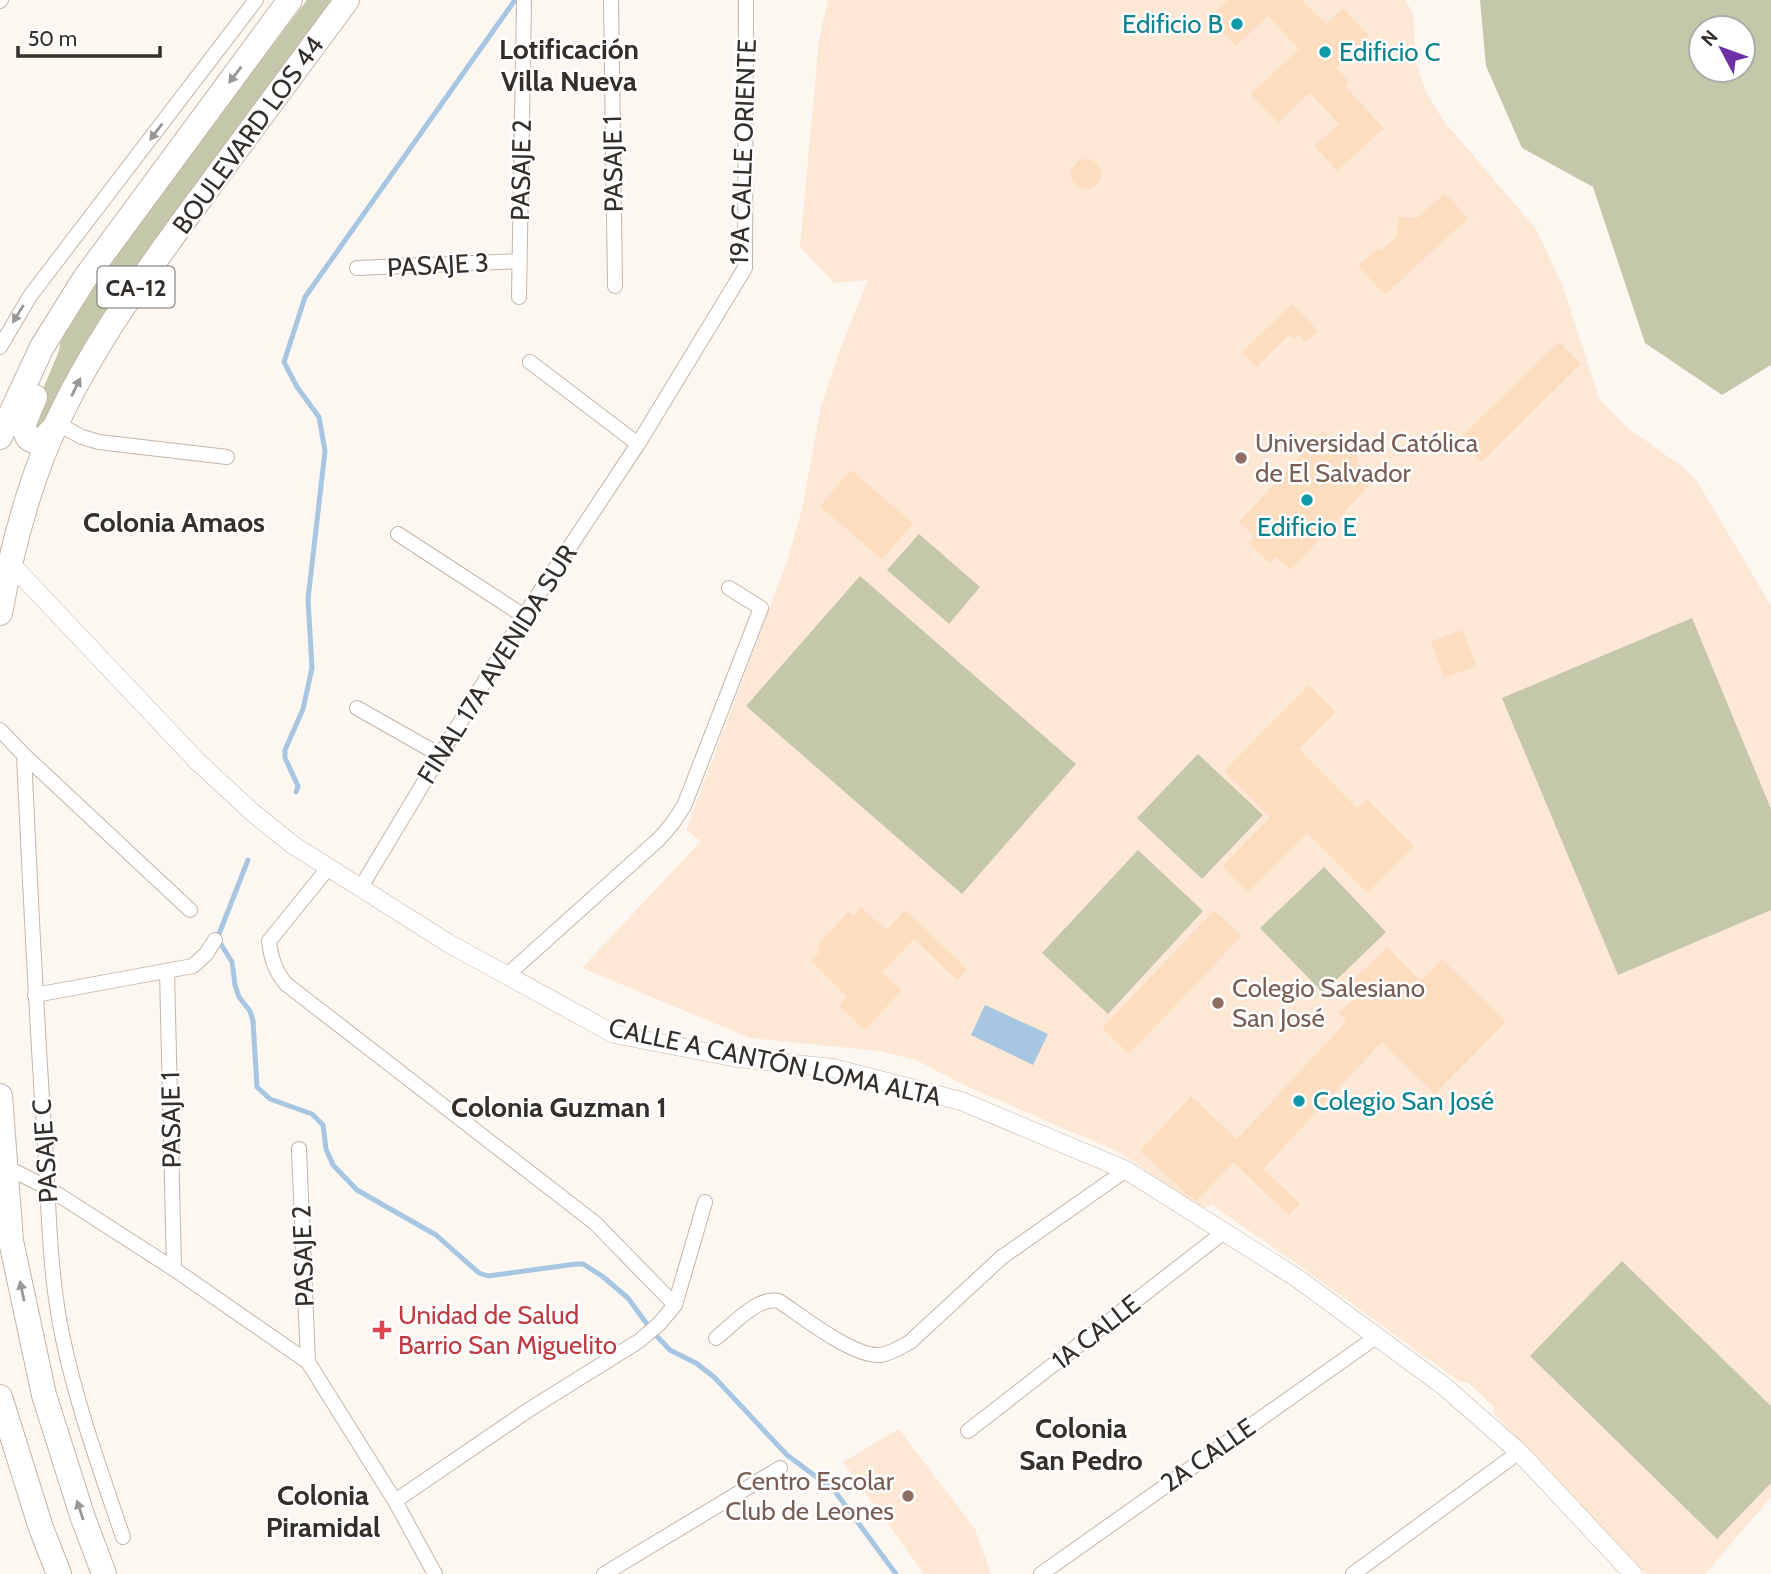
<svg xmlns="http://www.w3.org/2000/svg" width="1771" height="1574" viewBox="0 0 1771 1574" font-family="Cabin,sans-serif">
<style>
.built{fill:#fde8d6}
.green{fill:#c4c7a9;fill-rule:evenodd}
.water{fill:#a6c6e2}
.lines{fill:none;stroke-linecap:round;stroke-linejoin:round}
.stream{stroke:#a6c6e2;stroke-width:5}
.building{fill:#fdddc0}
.minor-casing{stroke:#c4b5a9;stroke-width:16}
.tertiary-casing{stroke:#c4b5a9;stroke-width:19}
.trunk-casing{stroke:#c4b5a9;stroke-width:26}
.minor{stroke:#fff;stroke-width:14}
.tertiary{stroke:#fff;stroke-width:18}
.trunk{stroke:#fff;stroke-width:24}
.oneway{fill:#9a9794}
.culture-dot{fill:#0f9aa8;stroke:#fff;stroke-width:2.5}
.education-dot{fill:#8d6e63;stroke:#fff;stroke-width:2.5}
.health-dot{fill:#e0444e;stroke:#fff;stroke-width:2.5}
.labels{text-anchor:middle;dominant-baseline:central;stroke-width:5;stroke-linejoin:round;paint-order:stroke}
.shield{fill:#fff;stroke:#716d6a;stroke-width:2}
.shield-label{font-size:24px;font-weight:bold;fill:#342f2a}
.culture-label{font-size:26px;fill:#0d838f;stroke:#fff;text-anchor:start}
.street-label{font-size:26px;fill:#342f2a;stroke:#fff}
.education-label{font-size:26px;fill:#785e54;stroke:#fff;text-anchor:start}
.health-label{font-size:26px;fill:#be3a42;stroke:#fff;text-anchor:start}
.neighbourhood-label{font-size:28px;font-weight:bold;fill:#342f2a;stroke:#fff}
</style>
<rect width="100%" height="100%" fill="#fdf7f1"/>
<path class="built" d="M828,0H1405L1413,13L1416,62L1426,92L1443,120L1536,229L1562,284L1599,398L1625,426L1684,468L1697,481L1771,606V1497L1705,1574H1646L1494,1414L1493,1406L1468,1382H1460L1304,1269L1212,1205L1200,1209L1121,1153L968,1087L916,1060L879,1051L750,1038L582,968L701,841L686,830L788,559L802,509L821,407L839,352L868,280L834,283L800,247L819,40Z
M899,1429L975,1529L991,1574H924L843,1462Z"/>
<path class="green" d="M307,0H336L48,421L36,430L30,420L59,351L62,331L124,240Z
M1480,0H1771V365L1722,395L1645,343L1593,187L1522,148L1486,66ZM1701,28H1743V70H1701Z
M919,534L980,587L949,624L887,570Z
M860,576L1076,764L962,894L746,706Z
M1692,618L1771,809V910L1618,975L1502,698Z
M1198,754L1263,815L1202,879L1137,818Z
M1138,850L1203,911L1108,1014L1042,953Z
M1324,867L1386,932L1323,993L1260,928Z
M1622,1261L1771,1406V1483L1717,1539L1530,1356Z"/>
<path class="water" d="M985,1005L1048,1034L1033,1065L971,1035Z"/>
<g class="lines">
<path class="stream" d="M296,792L298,786L285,758V750L303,709L312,668L308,599L325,451L319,417L297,387L284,362L305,297L515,0
M248,860L219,934V941L232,962L235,985L239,997L250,1011L253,1021L257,1087L270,1099L312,1114L323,1125L326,1149L333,1165L357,1190L436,1235L479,1273L488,1276L576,1264H583L602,1276L628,1298L652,1331L670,1350L696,1363L714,1377L787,1455L834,1490L896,1574"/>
</g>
<path class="building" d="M1228,0H1302L1326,24L1343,8L1369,36L1336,67L1349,82L1345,86L1384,128L1337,171L1314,146L1339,124L1310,93L1278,123L1251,94L1299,49L1268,16L1236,46L1209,18Z
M1071 174a15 15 0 1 1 30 0a15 15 0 1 1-30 0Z
M1445,193L1468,218L1385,295L1358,266L1378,248L1381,251L1397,236L1399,217L1417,218Z
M1292,304L1318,331L1306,342L1299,335L1294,339L1289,335L1256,367L1242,352Z
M1559,342L1581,364L1481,462L1459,439Z
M1323,431L1342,449L1345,446L1360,459L1357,462L1375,479L1291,570L1276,557L1270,563L1248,543L1254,536L1239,522Z
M851,470L913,523L882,560L820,506Z
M1463,630L1476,666L1444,678L1431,641Z
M1309,685L1336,712L1299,749L1357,808L1367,799L1414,846L1367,893L1307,833L1248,892L1222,866L1270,817L1224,771Z
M861,907L886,930L905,910L968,970L957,980L914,939L882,973L902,990L865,1030L839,1006L847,997L811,961L820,951L816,947L849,911L853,916Z
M1214,910L1242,936L1129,1054L1102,1028Z
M1387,947L1421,981L1442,959L1506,1022L1435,1094L1382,1042L1263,1169L1300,1203L1289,1215L1233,1162L1197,1201L1186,1194L1140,1151L1191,1096L1237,1139L1347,1021L1339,1013L1359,994L1349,984Z"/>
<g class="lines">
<g class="minor-casing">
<path id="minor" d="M611,0L615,286
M0,1L1,0
M357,268L519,261
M519,297L524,0
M0,347L30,296L256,0
M530,362L638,444
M58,424L82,437L99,442L227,457
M398,534L524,616
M357,708L440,755
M0,730L24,755L190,910
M24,755C30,885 36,1014 45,1143C49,1209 49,1274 63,1339C77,1406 101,1472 123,1537
M329,867L269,941C271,958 275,971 286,984L595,1223L675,1305
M361,887L524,616L638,444L745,268L746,0
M167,971L174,1269
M506,976L659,839L672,824L684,806L761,608L729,588
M35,995L193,966L206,954L215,940
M299,1149L308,1362
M6,1167L48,1188L174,1269L308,1362L395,1501L435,1574
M716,1338C733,1325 757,1296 779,1301C803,1317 853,1357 880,1355C890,1354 901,1347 910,1342L1002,1257L1126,1170
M968,1431L1224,1232
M395,1501L530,1409L639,1341L659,1324L675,1305L705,1202
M604,1574L780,1468
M1041,1574L1376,1337
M1353,1574L1519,1452"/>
</g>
<g class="tertiary-casing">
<path id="tertiary" d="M9,562L197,761L252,812L293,845L448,943L614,1034L737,1058L833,1068L961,1101L1126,1170L1297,1278L1445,1387L1519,1452L1633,1574"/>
</g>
<g class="trunk-casing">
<path id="trunk" d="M35,397L23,426L28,438L34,441H41L58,424
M0,437L42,347L85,278L290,0
M0,613C10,559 23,506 43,455C81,359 144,275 205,192C252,128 300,64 347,0
M0,1096L11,1241L44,1395L83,1518L104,1574
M0,1397L41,1528L59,1574"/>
</g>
<use href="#minor" class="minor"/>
<use href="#tertiary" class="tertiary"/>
<use href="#trunk" class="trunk"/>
</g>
<defs><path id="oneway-solid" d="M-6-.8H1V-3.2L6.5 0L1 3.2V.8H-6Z" transform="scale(1.75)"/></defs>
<g class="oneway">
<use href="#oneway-solid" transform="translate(235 75) rotate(127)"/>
<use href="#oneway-solid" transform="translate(156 132) rotate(127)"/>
<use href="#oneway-solid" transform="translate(18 314) rotate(122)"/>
<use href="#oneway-solid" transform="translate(76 387) rotate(-64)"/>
<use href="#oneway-solid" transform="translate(22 1291) rotate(-102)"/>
<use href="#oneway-solid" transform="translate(80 1510) rotate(-108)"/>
</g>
<g class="culture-dot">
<circle cx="1237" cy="24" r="7"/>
<circle cx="1325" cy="52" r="7"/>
<circle cx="1307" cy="500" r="7"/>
<circle cx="1299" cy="1101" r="7"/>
</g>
<g class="education-dot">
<circle cx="1241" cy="458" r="7"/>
<circle cx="1218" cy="1003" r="7"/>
<circle cx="908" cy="1496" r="7"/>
</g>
<path class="health-dot" d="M378.5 1319.5h7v7h7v7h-7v7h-7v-7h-7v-7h7z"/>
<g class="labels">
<rect class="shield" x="97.5" y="266.5" width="77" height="41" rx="5"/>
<g class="shield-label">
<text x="136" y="287">CA-12</text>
</g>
<g class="culture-label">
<text x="1223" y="24" text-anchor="end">Edificio B</text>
<text x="1339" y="52">Edificio C</text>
<text x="1307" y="527" text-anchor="middle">Edificio E</text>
<text x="1313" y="1101">Colegio San José</text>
</g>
<g class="street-label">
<text transform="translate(248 135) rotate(-54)">BOULEVARD LOS 44</text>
<text transform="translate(743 152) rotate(-88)">19A CALLE ORIENTE</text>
<text transform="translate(613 164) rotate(-91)">PASAJE 1</text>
<text transform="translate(521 170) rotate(-89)">PASAJE 2</text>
<text transform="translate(438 265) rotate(-3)">PASAJE 3</text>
<text transform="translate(497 664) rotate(-58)">FINAL 17A AVENIDA SUR</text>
<text transform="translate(775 1062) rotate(12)">CALLE A CANTÓN LOMA ALTA</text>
<text transform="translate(171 1120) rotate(-91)">PASAJE 1</text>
<text transform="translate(45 1151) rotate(-94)">PASAJE C</text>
<text transform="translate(303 1256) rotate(-92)">PASAJE 2</text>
<text transform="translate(1096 1332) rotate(-38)">1A CALLE</text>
<text transform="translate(1208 1455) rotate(-35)">2A CALLE</text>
</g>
<g class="education-label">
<text x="1255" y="443">Universidad Católica<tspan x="1255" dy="30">de El Salvador</tspan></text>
<text x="1232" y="988">Colegio Salesiano<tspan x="1232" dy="30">San José</tspan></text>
<text x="894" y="1481" text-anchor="end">Centro Escolar<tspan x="894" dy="30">Club de Leones</tspan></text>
</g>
<g class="health-label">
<text x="398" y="1315">Unidad de Salud<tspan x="398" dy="30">Barrio San Miguelito</tspan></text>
</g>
<g class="neighbourhood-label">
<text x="569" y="49">Lotificación<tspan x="569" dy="32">Villa Nueva</tspan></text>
<text x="174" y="522">Colonia Amaos</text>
<text x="559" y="1107">Colonia Guzman 1</text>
<text x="1081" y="1428">Colonia<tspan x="1081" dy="32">San Pedro</tspan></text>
<text x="323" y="1495">Colonia<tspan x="323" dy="32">Piramidal</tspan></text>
</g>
</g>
<g transform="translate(1722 49) rotate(311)"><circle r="33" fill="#ffffff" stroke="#aeacaa" stroke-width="2"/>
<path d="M0-5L12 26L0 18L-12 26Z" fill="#6d30a5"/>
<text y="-10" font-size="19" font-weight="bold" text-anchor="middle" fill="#342f2a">N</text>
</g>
<path d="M18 46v10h142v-10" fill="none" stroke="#342f2a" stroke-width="3.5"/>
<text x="28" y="46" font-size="21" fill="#342f2a" stroke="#ffffff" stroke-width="5" paint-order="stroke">50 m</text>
</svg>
